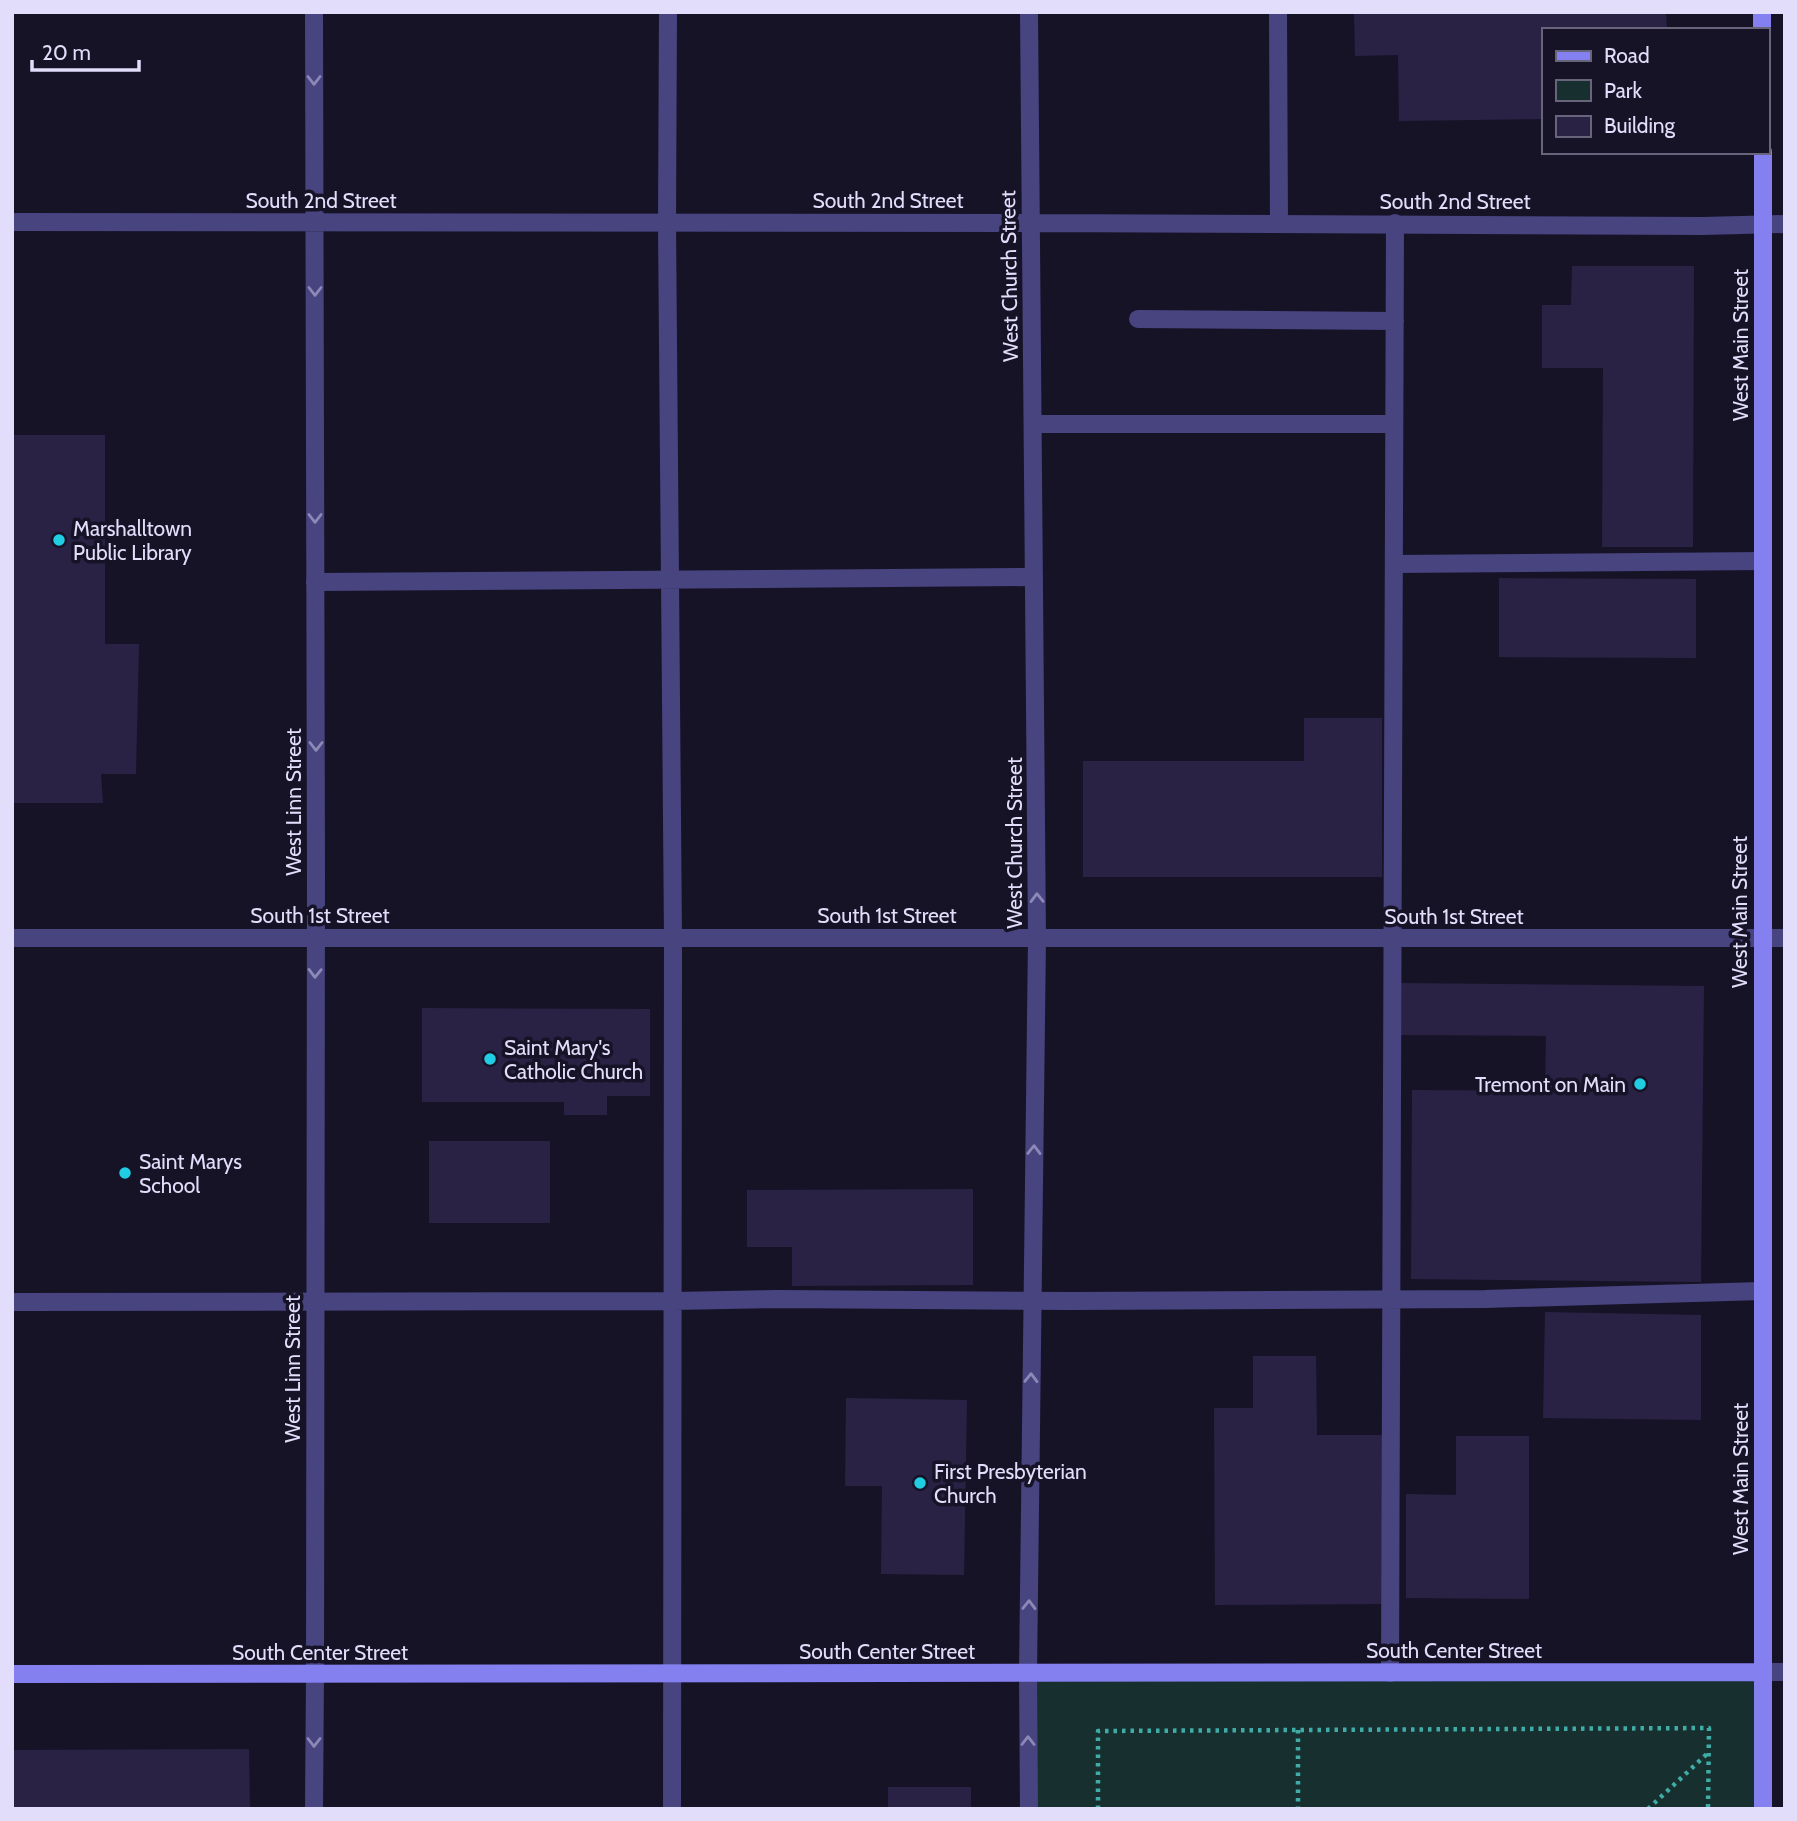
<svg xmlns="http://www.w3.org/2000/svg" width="1797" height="1821" viewBox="0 0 1797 1821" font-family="Cabin,sans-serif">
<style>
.green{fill:#17302f}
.building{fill:#292245}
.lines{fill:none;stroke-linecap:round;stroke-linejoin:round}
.path{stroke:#40aca7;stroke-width:4.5;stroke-dasharray:3.5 5;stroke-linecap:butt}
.service{stroke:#474480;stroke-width:18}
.minor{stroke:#474480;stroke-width:18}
.tertiary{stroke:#474480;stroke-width:18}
.secondary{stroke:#8480ef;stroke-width:18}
.oneway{stroke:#8c89b7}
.poi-dot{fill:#21cde3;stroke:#171327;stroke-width:2.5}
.labels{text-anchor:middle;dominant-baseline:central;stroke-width:7;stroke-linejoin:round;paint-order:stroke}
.street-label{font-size:21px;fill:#e1ddfb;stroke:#171327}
.poi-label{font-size:21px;fill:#e1ddfb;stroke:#171327;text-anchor:start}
</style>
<rect width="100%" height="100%" fill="#171327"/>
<path class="green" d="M1763,1672V1809H1029L1028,1674Z"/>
<path class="building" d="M1354,12H1666L1667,30H1543V119L1399,121L1398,55L1355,56Z
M1572,266H1694L1693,547H1602L1603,368H1542V305H1571Z
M12,435H105V644H139L136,774H101L103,803H12Z
M1499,578L1696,579V658L1499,657Z
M1304,718H1382V877H1083V761H1304Z
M1399,983L1704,986L1701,1282L1411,1279L1412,1090L1545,1091L1546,1036L1398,1035Z
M422,1008L650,1009V1096H607V1115H564V1102H422Z
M429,1141H550V1223H429Z
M973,1189V1285L792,1286V1247H747V1190Z
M1545,1312L1701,1315V1420L1543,1418Z
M1253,1356H1316L1317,1435H1385V1604L1215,1605L1214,1408H1253Z
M846,1398L967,1400L964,1575L881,1574L882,1486H845Z
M1456,1436H1529V1599L1406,1598V1494L1456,1495Z
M249,1749L250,1809H12V1750Z
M888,1787H971V1809H888Z"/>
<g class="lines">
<path class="path" d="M1298,1730V1809
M1098,1809V1731L1709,1728L1708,1809
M1648,1809L1709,1752"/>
<path class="service" d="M668,12L667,223L673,938L672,1809
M1278,12L1279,223
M1138,319L1395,321
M1033,424H1394
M1394,564L1763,561
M315,582L1034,577
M12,1302L673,1301L777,1299L1071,1301L1485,1299L1762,1291
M1390,1673L1395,223"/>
<path class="minor" d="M314,12L316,874L315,1675
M12,222L1031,223
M12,938H1037"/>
<path class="tertiary" d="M1031,223L1702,226L1785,224
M1037,938H1785
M1763,1672H1785
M314,1809L315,1675
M1029,1809L1028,1674L1037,938L1029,12"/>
<path class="secondary" d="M1762,12V30
M12,1674L1763,1672
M1763,1809V152"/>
</g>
<defs><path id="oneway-chevron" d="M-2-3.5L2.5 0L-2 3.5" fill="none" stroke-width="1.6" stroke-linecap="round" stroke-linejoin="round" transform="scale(1.75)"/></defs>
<g class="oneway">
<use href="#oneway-chevron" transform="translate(314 80) rotate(90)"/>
<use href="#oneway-chevron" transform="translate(315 291) rotate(90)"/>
<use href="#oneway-chevron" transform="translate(315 518) rotate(90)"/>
<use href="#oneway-chevron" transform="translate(316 746) rotate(90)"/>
<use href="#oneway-chevron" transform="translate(1037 898) rotate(-91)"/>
<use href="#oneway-chevron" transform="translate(315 973) rotate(91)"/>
<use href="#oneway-chevron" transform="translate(1034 1150) rotate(-89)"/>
<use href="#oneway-chevron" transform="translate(1031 1378) rotate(-89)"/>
<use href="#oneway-chevron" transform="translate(1029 1605) rotate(-89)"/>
<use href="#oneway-chevron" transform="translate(1028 1741) rotate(-90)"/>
<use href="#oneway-chevron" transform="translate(314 1742) rotate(90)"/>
</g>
<g class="poi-dot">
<circle cx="59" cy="540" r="7"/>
<circle cx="490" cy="1059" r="7"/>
<circle cx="1640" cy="1084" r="7"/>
<circle cx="125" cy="1173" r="7"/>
<circle cx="920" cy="1483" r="7"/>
</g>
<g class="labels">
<g class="street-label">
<text x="321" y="200">South 2nd Street</text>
<text x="888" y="200">South 2nd Street</text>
<text x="1455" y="201">South 2nd Street</text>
<text transform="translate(1009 276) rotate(-91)">West Church Street</text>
<text transform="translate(1740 345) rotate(-90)">West Main Street</text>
<text transform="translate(293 802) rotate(-90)">West Linn Street</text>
<text transform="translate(1014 843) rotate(-90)">West Church Street</text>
<text transform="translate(1739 912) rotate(-90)">West Main Street</text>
<text x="320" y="915">South 1st Street</text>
<text x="887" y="915">South 1st Street</text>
<text x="1454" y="916">South 1st Street</text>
<text transform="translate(292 1369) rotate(-90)">West Linn Street</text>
<text transform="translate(1740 1479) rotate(-90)">West Main Street</text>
<text x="1454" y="1650">South Center Street</text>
<text x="887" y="1651">South Center Street</text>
<text x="320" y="1652">South Center Street</text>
</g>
<g class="poi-label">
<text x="73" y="528">Marshalltown<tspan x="73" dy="24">Public Library</tspan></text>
<text x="504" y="1047">Saint Mary's<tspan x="504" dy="24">Catholic Church</tspan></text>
<text x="1626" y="1084" text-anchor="end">Tremont on Main</text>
<text x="139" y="1161">Saint Marys<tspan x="139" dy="24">School</tspan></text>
<text x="934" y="1471">First Presbyterian<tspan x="934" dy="24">Church</tspan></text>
</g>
</g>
<rect width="1797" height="1821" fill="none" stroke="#e1ddfb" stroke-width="28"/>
<rect x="1542" y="28" width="228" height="126" fill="#171327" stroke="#68647c" stroke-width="2"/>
<rect x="1556" y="51" width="35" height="10" fill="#8480ef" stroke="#68647c" stroke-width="2"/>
<text x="1604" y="63" font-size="21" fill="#e1ddfb">Road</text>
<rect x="1556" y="80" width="35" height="21" fill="#17302f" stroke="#68647c" stroke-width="2"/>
<text x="1604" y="98" font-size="21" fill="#e1ddfb">Park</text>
<rect x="1556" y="116" width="35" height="21" fill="#292245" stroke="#68647c" stroke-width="2"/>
<text x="1604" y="133" font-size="21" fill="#e1ddfb">Building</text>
<path d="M32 60v10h107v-10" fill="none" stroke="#e1ddfb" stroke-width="3.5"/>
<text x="42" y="60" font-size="21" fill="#e1ddfb" stroke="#171327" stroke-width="5" paint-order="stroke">20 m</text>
</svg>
